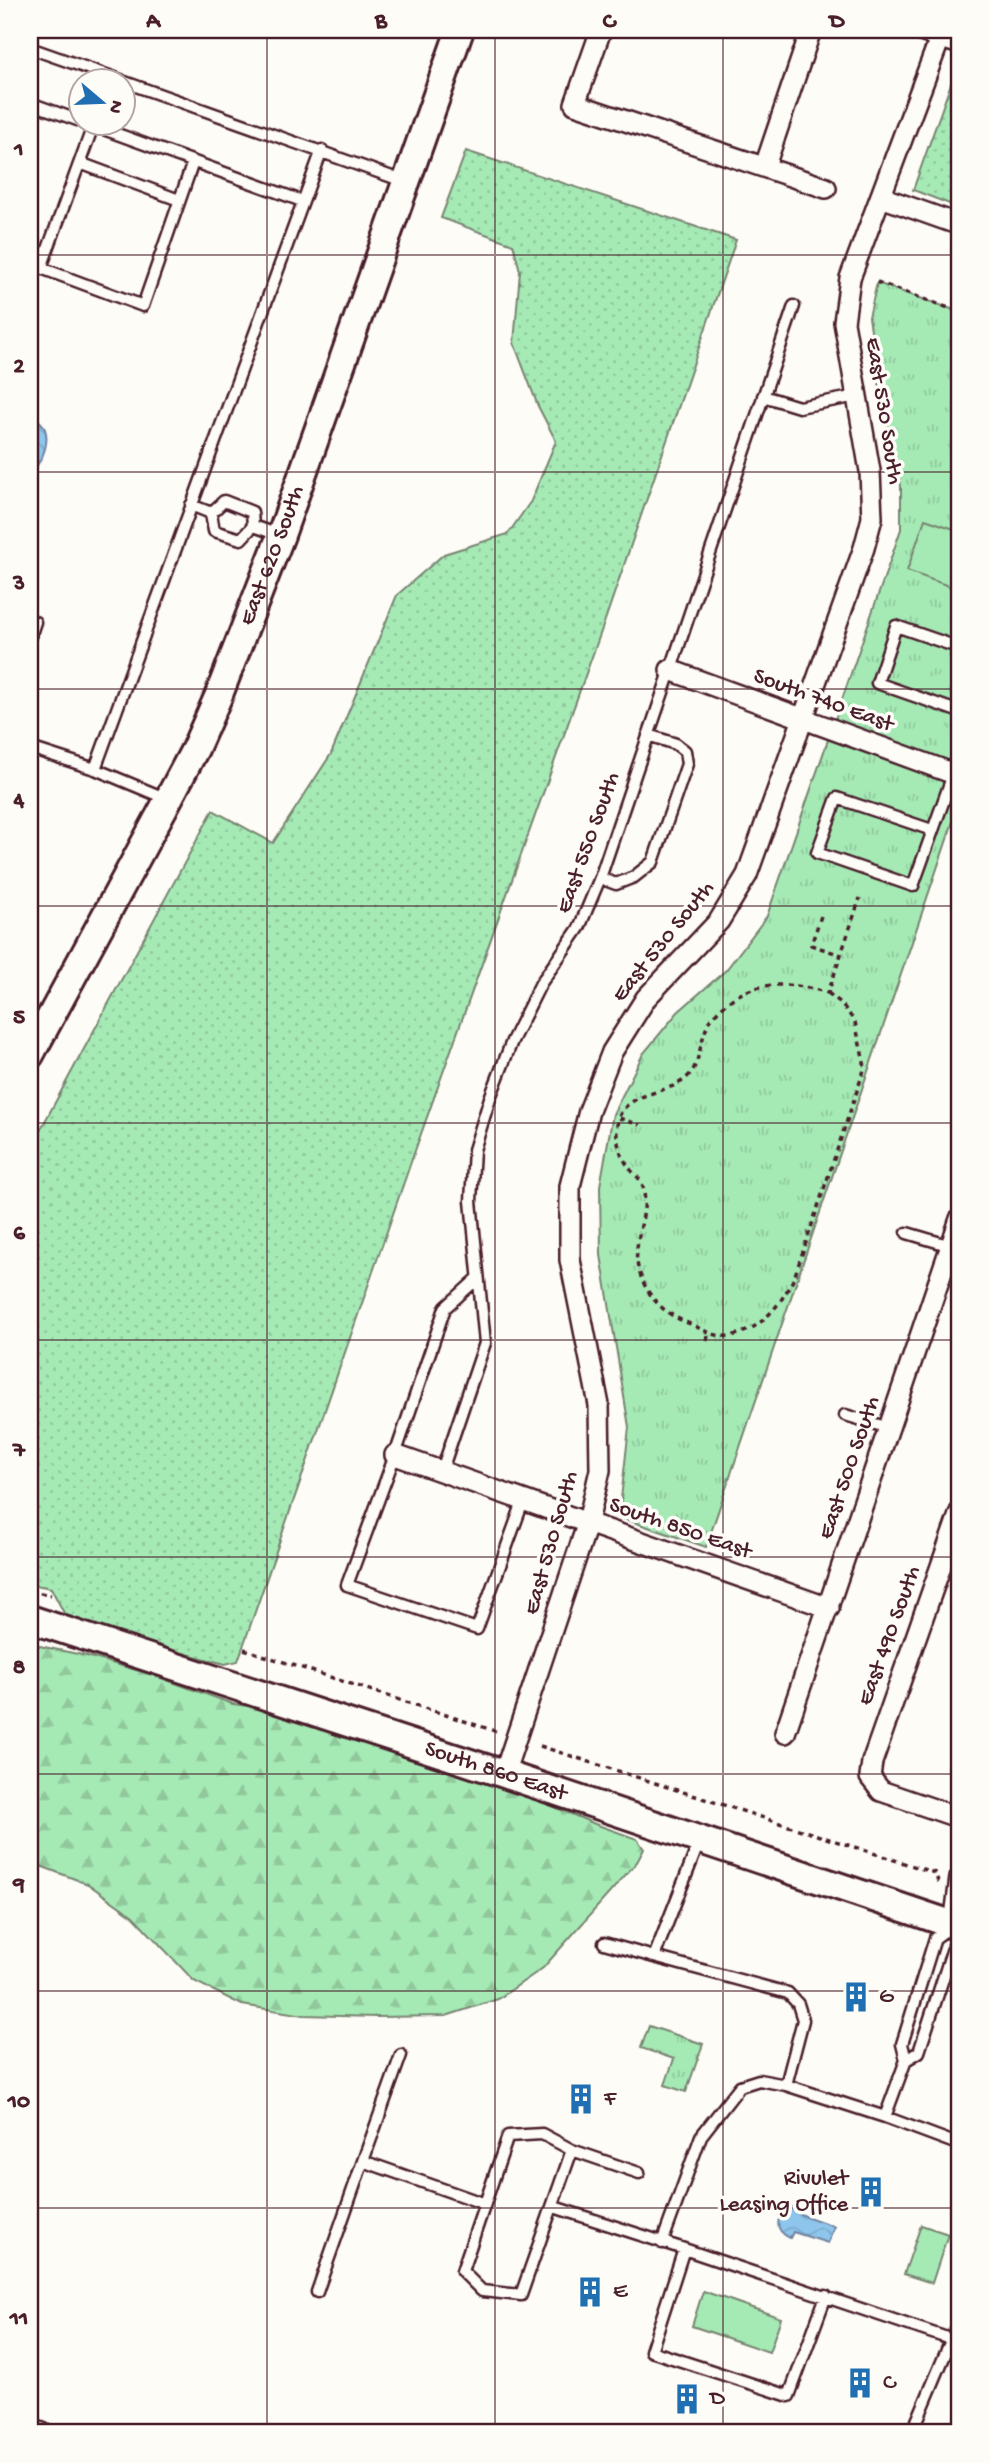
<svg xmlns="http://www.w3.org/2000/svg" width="990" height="2463" viewBox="0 0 990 2463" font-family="'Gochi Hand',sans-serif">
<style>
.grass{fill:url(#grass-dots);stroke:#788470;stroke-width:2}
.forest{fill:url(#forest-firs);stroke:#788470;stroke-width:2}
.park{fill:url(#park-tufts);stroke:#788470;stroke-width:2}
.garden{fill:#a5eab5;stroke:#788470;stroke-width:2}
.water{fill:url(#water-waves);stroke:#72839f;stroke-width:2}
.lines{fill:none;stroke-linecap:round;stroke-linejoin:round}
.lane-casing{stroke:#4a1f2b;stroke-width:15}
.street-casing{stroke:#4a1f2b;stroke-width:24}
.secondary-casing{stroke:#4a1f2b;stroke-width:32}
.path{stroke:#4a1f2b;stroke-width:3.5;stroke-dasharray:5 5;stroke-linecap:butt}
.lane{stroke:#fdfcf7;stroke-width:10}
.street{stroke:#fdfcf7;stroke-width:19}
.secondary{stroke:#fdfcf7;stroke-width:26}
.grid{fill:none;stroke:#4a1f2b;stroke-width:2;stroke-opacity:0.55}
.labels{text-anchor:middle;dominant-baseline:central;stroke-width:7;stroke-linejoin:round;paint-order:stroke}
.street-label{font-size:23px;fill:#4a1f2b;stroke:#fdfcf7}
.poi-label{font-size:23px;fill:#4a1f2b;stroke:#fdfcf7;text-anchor:start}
.neatline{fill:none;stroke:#4a1f2b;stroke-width:2.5}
.grid-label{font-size:23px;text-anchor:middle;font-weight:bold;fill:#4a1f2b}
</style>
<defs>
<pattern id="grass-dots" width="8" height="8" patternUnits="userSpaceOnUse" patternTransform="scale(1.75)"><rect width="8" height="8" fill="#a5eab5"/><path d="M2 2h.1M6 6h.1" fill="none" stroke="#90c89c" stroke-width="1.8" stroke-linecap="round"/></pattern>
<pattern id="forest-firs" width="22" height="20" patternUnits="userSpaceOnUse" patternTransform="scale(1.75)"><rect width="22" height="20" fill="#a5eab5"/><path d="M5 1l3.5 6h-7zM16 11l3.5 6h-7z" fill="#90c89c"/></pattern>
<pattern id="park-tufts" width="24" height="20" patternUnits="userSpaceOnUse" patternTransform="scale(1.75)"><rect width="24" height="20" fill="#a5eab5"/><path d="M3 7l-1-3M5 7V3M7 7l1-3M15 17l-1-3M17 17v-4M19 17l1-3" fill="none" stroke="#90c89c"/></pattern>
<pattern id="water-waves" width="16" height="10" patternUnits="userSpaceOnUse" patternTransform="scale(1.75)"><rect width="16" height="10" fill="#8dc5ec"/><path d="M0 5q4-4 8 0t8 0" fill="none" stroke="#7ba9cb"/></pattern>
</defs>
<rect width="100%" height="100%" fill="#fdfcf7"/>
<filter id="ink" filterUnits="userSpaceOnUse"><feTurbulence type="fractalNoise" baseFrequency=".0143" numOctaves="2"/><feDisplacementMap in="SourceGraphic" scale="14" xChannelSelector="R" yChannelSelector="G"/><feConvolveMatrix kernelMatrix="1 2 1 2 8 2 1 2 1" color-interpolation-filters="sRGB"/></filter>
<g filter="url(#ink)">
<path class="grass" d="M959,61H960V208L913,190Z
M466,151L736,240L603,626L412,1159L238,1661L225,1664L129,1639L65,1615L51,1588L30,1584V1149L213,810L273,843L331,754L397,595L444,554L508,534L531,501L556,441L538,406L514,343L520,271L513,244L441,218Z"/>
<path class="forest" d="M30,1644L87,1656L150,1674L233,1704L271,1709L358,1739L409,1759L471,1776L531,1797L595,1824L637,1839L644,1849L637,1862L543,1968L498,1999L446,2016L376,2017L304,2015L242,2005L194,1981L133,1916L88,1884L30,1862Z"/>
<path class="park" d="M877,283L960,312V801L706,1547L619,1517L629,1427L601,1255L600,1186L613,1114L643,1054L678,1012L726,970L767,916L901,529V486L880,388L869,317Z
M649,2026L703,2044L686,2092L665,2085L674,2059L641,2048Z"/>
<path class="garden" d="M925,519L960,531V590L907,571Z
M921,2225L948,2234L932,2283L904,2274Z
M703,2291L781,2318L769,2352L692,2326Z"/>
<path class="water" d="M30,416C57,425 46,459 30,474Z
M794,2206L801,2207L800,2214L834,2226L828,2243L793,2232L790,2238C771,2229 777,2212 794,2206Z"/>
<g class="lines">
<g class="lane-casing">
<path id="lane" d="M30,48L121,80
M122,81L406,182
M30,103L80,121
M84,122L302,201
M93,126L41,268L143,306L193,162
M80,163L179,200
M763,396L799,407L857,396
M224,501L252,512L253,526L241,539L214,531L211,513Z
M191,505L211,513
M253,526L279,535
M30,621L35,622L30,637
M960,648L896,626L877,683L960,712
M30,748L95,769L167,799
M95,769L322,150
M932,830L837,798L817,853L913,886L960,755
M600,878L616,884L634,877L653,862L687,764L685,751L676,744L648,735
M907,1233L951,1246
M477,1279L445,1308L395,1455L347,1585L477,1629L524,1499
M845,1415L889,1428
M442,1470L485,1343L471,1201L474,1150L490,1098L512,1041L541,983L579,928L600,878L794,306
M604,1943L654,1957
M906,2060L919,2052L955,1942L954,1929
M786,2085L885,2117L960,2145
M885,2117L906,2060L902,2044L935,1938L950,1927
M542,2134L572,2150L521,2295L482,2291L462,2271L508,2136Z
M572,2150L639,2173
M363,2161L401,2055
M554,2207L684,2249L953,2340
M662,2243L701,2136L740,2086L759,2080L786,2085L803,2020L798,2004L788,1993L654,1957L700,1840
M684,2249L651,2351L789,2396L826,2296
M317,2292L363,2161L485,2204
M924,2433L917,2421L960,2319"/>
</g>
<g class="street-casing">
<path id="street" d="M601,30L575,104L826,188
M918,30L960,44
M765,166L811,30
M881,197L960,225
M670,670L960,776
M395,1455L829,1608
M960,1512L872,1762L870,1777L881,1791L960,1818
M785,1733L960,1219
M504,1774L588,1522L600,1470L599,1405L570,1260V1186L589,1111L612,1052L646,998L719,921L747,875L864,548L872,518L870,471L844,322L850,278L943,30
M954,1925L960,1878
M30,2429L42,2433"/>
</g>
<g class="secondary-casing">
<g id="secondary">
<path id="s1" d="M30,1055L168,800L195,749L218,697L281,535L460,30"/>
<path id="s2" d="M30,1619L504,1774L960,1927"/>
</g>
</g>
<path class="path" d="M877,282L960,312
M821,916L811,945L841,955
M828,993L841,1003L855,1022L865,1067L794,1278C781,1304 760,1332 729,1336C716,1338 700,1328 688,1323C664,1314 647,1297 639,1271C630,1244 650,1215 643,1187C641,1179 636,1176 631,1170C620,1157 614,1137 618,1120C628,1086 679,1098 694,1068C701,1053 702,1031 712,1018C743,979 785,980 828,993L860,898
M619,1118L640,1125
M707,1340L709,1331
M30,1591L51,1595
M244,1649L498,1732
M540,1746L935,1873L938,1881L942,1882"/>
<use href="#lane" class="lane"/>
<use href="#street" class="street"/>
<use href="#secondary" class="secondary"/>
</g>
</g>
<path class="grid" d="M267,30V2433M495,30V2433M723,30V2433M30,255H960M30,472H960M30,689H960M30,906H960M30,1123H960M30,1340H960M30,1557H960M30,1774H960M30,1991H960M30,2208H960"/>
<defs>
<g id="building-bare" transform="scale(2.415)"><path d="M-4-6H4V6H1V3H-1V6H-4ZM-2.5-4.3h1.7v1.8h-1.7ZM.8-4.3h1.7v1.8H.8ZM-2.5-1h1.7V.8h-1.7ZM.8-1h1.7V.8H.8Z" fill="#1f6fb2" stroke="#fdfcf7" stroke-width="2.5" paint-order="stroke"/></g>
</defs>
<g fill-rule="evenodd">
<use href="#building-bare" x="856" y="1997"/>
<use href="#building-bare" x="581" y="2099"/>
<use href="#building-bare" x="871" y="2192"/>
<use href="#building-bare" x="590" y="2292"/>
<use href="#building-bare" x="860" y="2383"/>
<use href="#building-bare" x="687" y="2399"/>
</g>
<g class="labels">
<g class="street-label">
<text transform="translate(883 411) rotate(81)">East 530 South</text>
<text stroke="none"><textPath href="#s1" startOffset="556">East 620 South</textPath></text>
<text transform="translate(823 701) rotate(20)">South 740 East</text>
<text transform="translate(589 843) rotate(-70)">East 550 South</text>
<text transform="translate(664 942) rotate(-51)">East 530 South</text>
<text transform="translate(850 1468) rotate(-71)">East 500 South</text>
<text transform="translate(680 1529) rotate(19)">South 850 East</text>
<text transform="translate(552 1543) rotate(-74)">East 530 South</text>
<text transform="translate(890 1636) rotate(-70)">East 490 South</text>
<text stroke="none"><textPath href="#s2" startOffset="490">South 860 East</textPath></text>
</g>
<g class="poi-label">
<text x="879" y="1997">G</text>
<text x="604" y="2099">F</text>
<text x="848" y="2179" text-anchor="end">Rivulet<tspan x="848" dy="26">Leasing Office</tspan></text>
<text x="613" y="2292">E</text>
<text x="883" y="2383">C</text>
<text x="710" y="2399">D</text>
</g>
</g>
<rect width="990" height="2463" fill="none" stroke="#fdfcf7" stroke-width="77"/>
<g transform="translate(102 102) rotate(109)"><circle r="33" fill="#fdfcf7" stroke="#b5a4a5" stroke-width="2"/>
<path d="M0-5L12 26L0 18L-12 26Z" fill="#1f6fb2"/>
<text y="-10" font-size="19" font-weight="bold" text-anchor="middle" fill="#4a1f2b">N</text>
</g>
<rect x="38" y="38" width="913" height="2386" class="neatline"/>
<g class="grid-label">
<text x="153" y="27">A</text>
<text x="381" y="27">B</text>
<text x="609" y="27">C</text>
<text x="837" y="27">D</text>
<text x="19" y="155">1</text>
<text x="19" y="372">2</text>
<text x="19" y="589">3</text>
<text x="19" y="806">4</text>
<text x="19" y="1023">5</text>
<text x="19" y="1239">6</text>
<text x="19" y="1456">7</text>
<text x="19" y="1673">8</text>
<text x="19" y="1890">9</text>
<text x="19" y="2107">10</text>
<text x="19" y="2324">11</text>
</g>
</svg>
